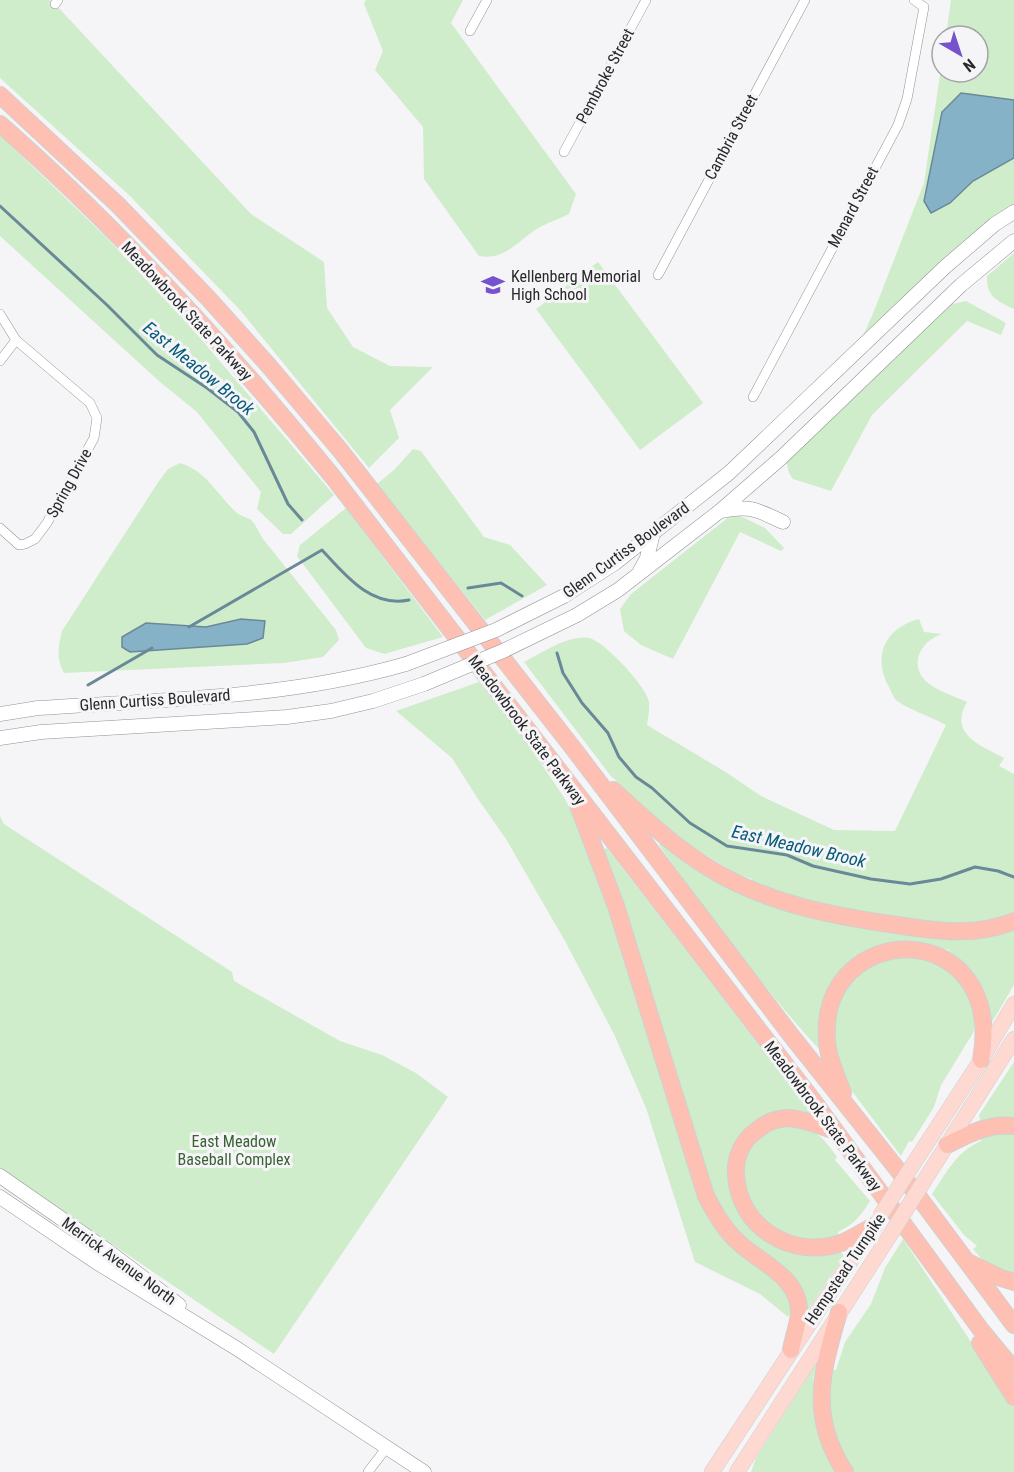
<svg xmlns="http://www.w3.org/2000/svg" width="1014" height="1472" viewBox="0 0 1014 1472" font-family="'Roboto Condensed',sans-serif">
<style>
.green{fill:#cfedca}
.water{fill:#86b2c8;stroke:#6a8998;stroke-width:1.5}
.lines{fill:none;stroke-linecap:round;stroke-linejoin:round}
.stream{stroke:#6a8998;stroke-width:3}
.street-casing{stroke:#939395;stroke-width:10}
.secondary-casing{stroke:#939395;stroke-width:15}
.primary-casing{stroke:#d0d0d0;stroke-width:16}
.highway-casing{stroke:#d0d0d0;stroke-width:18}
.street{stroke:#fff;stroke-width:9}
.secondary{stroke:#fff;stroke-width:14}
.primary{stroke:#fed9d1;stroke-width:15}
.highway{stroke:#fec0b2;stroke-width:16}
.secondary-bridge-casing{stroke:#939395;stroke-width:15;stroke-linecap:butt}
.primary-bridge-casing{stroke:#d0d0d0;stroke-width:16;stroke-linecap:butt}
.secondary-bridge{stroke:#fff;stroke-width:14}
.primary-bridge{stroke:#fed9d1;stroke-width:15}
.labels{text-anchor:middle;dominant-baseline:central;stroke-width:6;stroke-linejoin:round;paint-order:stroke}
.street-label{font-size:16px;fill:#282829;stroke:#f5f5f8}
.poi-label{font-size:16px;fill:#282829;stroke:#f5f5f8;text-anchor:start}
.park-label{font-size:16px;fill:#396233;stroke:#f5f5f8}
.water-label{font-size:18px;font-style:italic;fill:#075b7a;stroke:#f5f5f8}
</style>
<rect width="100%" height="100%" fill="#f5f5f8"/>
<path class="green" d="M0,0H49L55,4L251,214L324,262L327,308L353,347L390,366L433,367L390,410L399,438L369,468L240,310L129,195L0,78Z
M366,0H463L451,23L576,194L569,214C560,219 551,221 542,226C519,238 507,261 479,256L424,179L423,127L375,70L383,51L364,4Z
M951,0H1014V100L961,93L925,201L931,213L950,203L973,181L1014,158V206L857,350L874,311L924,183L942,61V72H978V36H946Z
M0,135L105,236L189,325L334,495L291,534H283L257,509L261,492L197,412L160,382L0,236Z
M1014,253V309C997,301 986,296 987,276Z
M598,262L703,403L640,450L536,309Z
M966,301L1006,323L1001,335L967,321L872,415L831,491L793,479L789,473L786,459L952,304Z
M413,449L421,451L484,537L510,545L547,585L485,620L377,484L395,469Z
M180,463C207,471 217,495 237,513C241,516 246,517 250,519C256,524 259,533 263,539L336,630L339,640L323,657L284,663L64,673C56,658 58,648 62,631L159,481L168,469Z
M346,508L443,637L384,654L366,648L297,556L300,545Z
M734,513L765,528L784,548L781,551L740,532L673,659L641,645L624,631L620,609L631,594Z
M919,619L924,632L942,634C921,641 907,665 928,683C938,691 954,696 967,702C948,734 981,746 1004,758L999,766L1014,774V917L951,927L835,911L750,884L752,879L737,874L691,846L645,809L610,775L524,662C541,653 570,634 589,638C604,641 647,687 649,702C650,709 648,718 647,725L724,771L761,796L834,830L895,831L946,725C934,718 905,708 896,700C893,697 891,691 889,687C872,656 885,628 919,619Z
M479,682L526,741L565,799L584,836L605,888L704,1203L782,1282L792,1298L791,1312L788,1317L760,1294L695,1262L646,1108L614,1034L565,941L506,839L478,799L452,758L396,711Z
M0,816L4,824L232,972L234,981L340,1041L382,1055L416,1073L448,1097L274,1354L0,1168Z
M661,842L842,923L1014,928V985L992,1022C985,1012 987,1000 982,990C975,975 960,964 948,955L949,950L918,944L892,945L826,999L818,1029L819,1049C761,986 709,916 659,845Z
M607,848L814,1116L797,1114L736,1148L755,1229L838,1249L844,1256L809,1309L806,1310L748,1246L715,1201L601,850Z
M921,954L948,966L970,993L976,1022L973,1033L941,1085L934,1107L912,1142L909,1141L901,1156L845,1082L831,1039L834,1012L846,986L866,967L891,956Z
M1014,1062V1122L981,1125L979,1115Z
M784,1124C814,1127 820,1133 837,1157L835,1160L870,1201C861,1216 854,1224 838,1232L839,1238L820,1243L773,1232L745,1197L741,1172L746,1150L763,1132Z
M1014,1131V1277L986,1264L973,1249L977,1246L964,1235L932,1194C947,1172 956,1152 981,1141V1135Z
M903,1239L1014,1407V1472H852C840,1452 830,1428 828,1404C827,1393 829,1381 829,1370H836L845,1342L871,1304L885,1268Z
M818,1361L813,1379L816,1386L837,1472H751L756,1458Z"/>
<path class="water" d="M961,93L1014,100V158L973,181L950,203L931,213L924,201L942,112Z
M241,619L265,621L263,638L247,644L130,652L122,647V637L146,623L206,627Z"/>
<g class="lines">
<path class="stream" d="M0,206L107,305L157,355L207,388L238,412L254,432L288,504L302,520
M468,588L501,583L522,596
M189,627L322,550C345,575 371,608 409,600
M557,653L563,673L582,703L608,733L619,757L636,777L652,788L690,823L727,846L787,855L813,866L871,879L910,884L941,879L975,867L998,871L1014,877
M88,685L152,648"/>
<g class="street-casing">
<path id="street" d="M55,4L58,0
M470,31L487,0
M564,152L646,0
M658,275L805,0
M0,314L16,340L90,403L97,418L94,438L47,523L35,539L25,544L19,545L0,528
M0,361L16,340
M753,397L898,125L907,99L924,7L914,0
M368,1472L387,1447"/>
</g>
<g class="secondary-casing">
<path id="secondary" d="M722,511C751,505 757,510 783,522
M640,571L647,558L653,533
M564,596L615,563L729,473L945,267L995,224L1014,212
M577,615L618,590L720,511L781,458L961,285L1014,241
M0,714L38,708C160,700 288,698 406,664
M0,738L41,732L287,717L331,711L373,701L424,684
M0,1176L108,1251L179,1305
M0,1197L96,1262L236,1348L424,1472"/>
</g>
<g class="primary-casing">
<path id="primary" d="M912,1166L981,1060L1014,1004
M924,1181L1014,1039
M712,1472L875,1224
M737,1472L892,1232"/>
</g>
<g class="highway-casing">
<path id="highway" d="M0,95L118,205L208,298L269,366L340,450L573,748L790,1034L909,1184L1014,1325
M0,124C122,231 231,352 333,477L815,1103L981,1330L1014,1370
M613,790C645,819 673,846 709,868C765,903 832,916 897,925C935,931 976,937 1014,921
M578,805L616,906L706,1196C715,1213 724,1229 738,1242C760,1263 800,1277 799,1313C798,1325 793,1338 791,1350
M843,1093C837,1076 828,1059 827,1041C818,917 1007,915 981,1060
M833,1130C820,1126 804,1119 789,1118C776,1118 765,1123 756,1131C742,1141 735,1157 736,1174C738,1227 792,1260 841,1243C852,1239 863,1231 874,1226
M947,1145C969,1134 988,1123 1014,1126
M968,1262L1001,1278L1014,1282
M839,1312C822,1371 808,1415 845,1472
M980,1343L1014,1397"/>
</g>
<use href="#street" class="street"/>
<use href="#secondary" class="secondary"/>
<use href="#primary" class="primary"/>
<use href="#highway" class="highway"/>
<g class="secondary-bridge-casing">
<path id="secondary-bridge" d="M406,664L496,630L564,596
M424,684L503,651L577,615"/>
</g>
<g class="primary-bridge-casing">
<path id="primary-bridge" d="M880,1216L912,1166
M892,1232L924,1181"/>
</g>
<use href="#secondary-bridge" class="secondary-bridge"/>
<use href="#primary-bridge" class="primary-bridge"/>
</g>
<defs>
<g id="school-bare" transform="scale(1.8)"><path d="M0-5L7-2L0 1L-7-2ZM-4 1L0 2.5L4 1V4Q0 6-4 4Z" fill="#7652cc" stroke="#f5f5f8" stroke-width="2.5" paint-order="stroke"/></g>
</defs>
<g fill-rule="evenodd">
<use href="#school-bare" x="493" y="285"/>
</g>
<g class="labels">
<g class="street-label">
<text transform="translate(605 76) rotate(-62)">Pembroke Street</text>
<text transform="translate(731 137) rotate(-62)">Cambria Street</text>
<text transform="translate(853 207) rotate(-62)">Menard Street</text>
<text transform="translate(187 311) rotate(47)">Meadowbrook State Parkway</text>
<text transform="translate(69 483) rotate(-61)">Spring Drive</text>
<text transform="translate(626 550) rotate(-36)">Glenn Curtiss Boulevard</text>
<text transform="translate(155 700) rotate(-4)">Glenn Curtiss Boulevard</text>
<text transform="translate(527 730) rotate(53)">Meadowbrook State Parkway</text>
<text transform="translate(823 1116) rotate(53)">Meadowbrook State Parkway</text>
<text transform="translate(119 1261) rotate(36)">Merrick Avenue North</text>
<text transform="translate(845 1269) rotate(-56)">Hempstead Turnpike</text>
</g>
<g class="poi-label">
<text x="511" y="276">Kellenberg Memorial<tspan x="511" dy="18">High School</tspan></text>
</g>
<g class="park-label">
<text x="234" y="1141">East Meadow<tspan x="234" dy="18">Baseball Complex</tspan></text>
</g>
<g class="water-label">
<text transform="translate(199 368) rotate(39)">East Meadow Brook</text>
<text transform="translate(799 846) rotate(13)">East Meadow Brook</text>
</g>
</g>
<g transform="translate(960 54) rotate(141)"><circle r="28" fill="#f5f5f8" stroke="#a3a3a5" stroke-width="1.5"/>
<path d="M0-4.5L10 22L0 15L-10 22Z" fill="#7652cc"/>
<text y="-9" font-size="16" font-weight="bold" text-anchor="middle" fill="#282829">N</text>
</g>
</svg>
